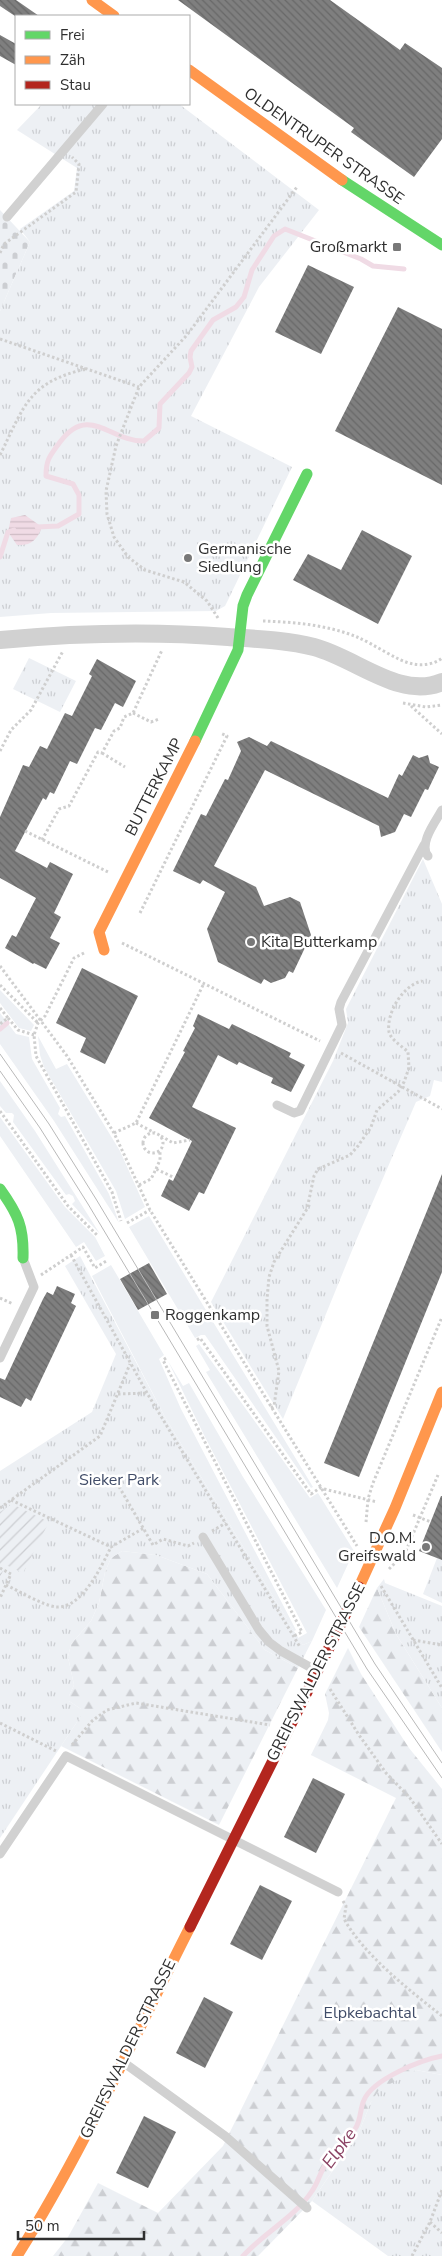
<svg xmlns="http://www.w3.org/2000/svg" width="442" height="2256" viewBox="0 0 442 2256" font-family="'Nunito Sans',sans-serif">
<style>
.grass{fill:#edf0f4}
.forest{fill:url(#forest-firs)}
.cemetery{fill:url(#cemetery-stones)}
.park{fill:url(#park-tufts)}
.garden{fill:url(#garden-furrows)}
.water{fill:url(#water-rules)}
.lines{fill:none;stroke-linecap:round;stroke-linejoin:round}
.stream{stroke:#f0dbe5;stroke-width:5}
.building{fill:url(#building-back-hatch)}
.path{stroke:#cfcfcf;stroke-width:3;stroke-dasharray:2.5 2.5;stroke-linecap:butt}
.lane{stroke:#d1d1d1;stroke-width:9}
.street{stroke:#d1d1d1;stroke-width:18}
.fast{stroke:#63d668;stroke-width:11}
.slow{stroke:#ff974d;stroke-width:11}
.jam{stroke:#b3261e;stroke-width:11}
.tram{stroke:#b9b9b9;stroke-width:1}
.jam-bridge{stroke:#b3261e;stroke-width:11}
.poi-dot{fill:#787878;stroke:#fff;stroke-width:2}
.labels{text-anchor:middle;dominant-baseline:central;stroke-width:5;stroke-linejoin:round;paint-order:stroke}
.street-label{font-size:16px;fill:#2f2f2f;stroke:#fff}
.poi-label{font-size:16px;fill:#2f2f2f;stroke:#fff;text-anchor:start}
.park-label{font-size:16px;fill:#404c68;stroke:#fff}
.water-label{font-size:18px;font-style:italic;fill:#8b4364;stroke:#fff}
</style>
<defs>
<pattern id="forest-firs" width="22" height="20" patternUnits="userSpaceOnUse" patternTransform="scale(1.25)"><rect width="22" height="20" fill="#edf0f4"/><path d="M5 1l3.5 6h-7zM16 11l3.5 6h-7z" fill="#ccced2"/></pattern>
<pattern id="cemetery-stones" width="16" height="16" patternUnits="userSpaceOnUse" patternTransform="scale(1.25)"><rect width="16" height="16" fill="#edf0f4"/><path d="M2 7V4a2 2 0 0 1 4 0v3zM10 15v-3a2 2 0 0 1 4 0v3z" fill="#ccced2"/></pattern>
<pattern id="park-tufts" width="24" height="20" patternUnits="userSpaceOnUse" patternTransform="scale(1.25)"><rect width="24" height="20" fill="#edf0f4"/><path d="M3 7l-1-3M5 7V3M7 7l1-3M15 17l-1-3M17 17v-4M19 17l1-3" fill="none" stroke="#ccced2"/></pattern>
<pattern id="garden-furrows" width="10" height="10" patternUnits="userSpaceOnUse" patternTransform="scale(1.25)"><rect width="10" height="10" fill="#edf0f4"/><path d="M-1 1l2-2M0 10L10 0M9 11l2-2" fill="none" stroke="#ccced2"/></pattern>
<pattern id="water-rules" width="6" height="5" patternUnits="userSpaceOnUse" patternTransform="scale(1.25)"><rect width="6" height="5" fill="#f0dbe5"/><path d="M0 2.5h6" fill="none" stroke="#cebcc5"/></pattern>
<pattern id="building-back-hatch" width="6" height="6" patternUnits="userSpaceOnUse" patternTransform="scale(1.25)"><rect width="6" height="6" fill="#7f7f7f"/><path d="M-1 5l2 2M0 0l6 6M5-1l2 2" fill="none" stroke="#686868"/></pattern>
</defs>
<rect width="100%" height="100%" fill="#fff"/>
<path class="grass" d="M0,990L34,1025L31,1031L19,1028L0,1003Z
M0,1013L16,1034L29,1037L32,1059L60,1108L58,1114L61,1117L65,1116L109,1194L119,1223L54,1121L0,1044Z
M38,1036L56,1069L67,1064L120,1151L145,1207L125,1219L116,1191L44,1067L40,1055Z
M0,1081L35,1131L100,1234L72,1204L75,1201L73,1196L69,1194L66,1195L13,1122L14,1115L12,1113H6L0,1106Z
M0,1117L65,1207L95,1237L105,1256L96,1261L84,1242L76,1247L0,1136Z
M149,1216L313,1487L311,1488L205,1335H201L195,1338L129,1227Z
M111,1265L164,1355L159,1359L181,1409L296,1630L294,1631L165,1417L92,1276Z
M199,1344L310,1498L318,1493L354,1551L337,1588L206,1372L210,1370L196,1346Z
M168,1361L183,1386L189,1383L243,1477L326,1610L312,1641L303,1645L298,1638L307,1633L205,1437Z"/>
<path class="forest" d="M122,1551L156,1555L207,1574L265,1650L298,1668L219,1825L61,1746L81,1716V1709L69,1701V1696L74,1685L68,1657L71,1644L91,1621L99,1603L105,1572L111,1558Z
M377,1588L396,1634L442,1708V1752L359,1627Z
M348,1648L361,1674L409,1748L442,1789V2075L416,2070L371,2102L359,2132L312,2201L258,2256H53L68,2237L98,2183L158,2213L223,2146L396,1798L311,1755L328,1720L329,1713L325,1694Z"/>
<path class="cemetery" d="M0,210L30,242L0,311Z"/>
<path class="park" d="M42,104H179L319,210L259,287L191,416L292,467L229,598L225,606L216,611L51,613L0,617V311L30,242L20,229L74,191L77,168L17,130Z
M29,658L76,681L60,712L13,689Z
M423,859L442,904V1082L434,1080L430,1096L416,1102L355,1243L283,1419L211,1302L333,1061L348,1023L346,1009Z
M80,1256L165,1417L294,1631L303,1645L312,1641L298,1668L265,1650L207,1574L156,1555L122,1551L111,1558L105,1572L99,1603L91,1621L71,1644L68,1657L74,1685L69,1696V1701L81,1709V1716L0,1838V1471L92,1412L116,1354L65,1266Z
M437,1558L442,1560V1603L423,1594Z
M384,1579L385,1583L442,1606V1708L396,1634L377,1588Z
M416,2070L442,2075V2256H388L312,2201L359,2132L371,2102L379,2090Z"/>
<path class="garden" d="M12,1504L49,1522L23,1573L6,1565L0,1577V1512Z"/>
<path class="water" d="M25,515L42,527C37,540 31,546 17,545L8,532L11,518Z"/>
<g class="lines">
<path class="stream" d="M37,527L58,526L79,514V495L73,484L46,476C46,459 50,456 60,442C89,403 111,442 144,441L159,428L160,404L189,373L192,367L190,357L191,351L213,320L236,307L244,297L252,270L274,236L285,229L361,259L373,266L404,269
M0,557L8,532L14,530
M0,1029L7,1023
M243,2256C264,2233 295,2217 312,2191C318,2183 320,2172 326,2164C335,2151 347,2141 355,2129C361,2121 360,2108 364,2100C373,2079 421,2060 442,2056"/>
</g>
<path class="building" d="M0,0H16L39,16H15L0,6Z
M178,0H330L400,50L405,43L442,68V139L414,177L351,132L354,128Z
M0,35L16,44V65L0,56Z
M308,265L354,287L321,354L275,332Z
M398,307L442,329V485L335,431Z
M362,530L412,556L378,624L293,580L308,554L341,570Z
M97,659L136,681L123,707L115,703L101,730L95,728L77,764L70,761L54,794L50,792L46,800L43,798L15,851L47,868L50,862L73,874L54,913L61,917L50,938L60,943L46,969L34,963L33,964L5,948L12,935L16,937L36,898L0,878V817L23,765L29,767L40,746L47,749L65,713L72,716L92,676L89,674Z
M249,737L267,746L271,741L388,798L399,774L402,776L413,755L419,758L428,755L430,763L439,767L428,790L425,789L411,817L404,814L395,832L381,837L379,826L265,770L214,866L256,887L264,906L290,897L300,902L311,935L293,973L289,971L285,978L271,983L264,979L261,984L218,962L207,929L225,892L203,880L200,884L173,871L201,814L206,816L225,779L228,780L241,751L237,742Z
M82,968L138,996L105,1064L80,1052L86,1038L56,1023Z
M198,1014L229,1029L232,1024L291,1053L289,1057L305,1065L291,1092L271,1083L273,1078L239,1062L237,1065L218,1055L192,1107L236,1128L204,1194L199,1192L189,1211L161,1196L169,1179L173,1181L192,1141L149,1118L185,1052L183,1051L195,1028L193,1026Z
M442,1174V1272L359,1477L324,1463Z
M149,1263L167,1294L138,1310L120,1279Z
M57,1286L75,1294L71,1303L76,1306L31,1401L26,1398L21,1407L0,1397V1378L5,1380L43,1299L47,1292L53,1295Z
M441,1496H442V1560L419,1551Z
M313,1778L345,1794L316,1853L284,1837Z
M260,1885L292,1901L262,1960L230,1944Z
M204,1997L233,2012L205,2068L176,2053Z
M144,2116L176,2132L148,2188L116,2173Z"/>
<g class="lines">
<path class="path" d="M0,253L4,244L76,192L79,164L72,157
M0,339L139,387
M0,455C24,407 28,382 86,369
M218,618L207,601L184,582L145,570L128,557L114,537L107,514L106,491L116,446L139,387L187,335L297,187
M263,621C294,622 328,625 357,637C374,644 397,661 413,664C423,666 435,664 442,658
M403,703L426,707L442,705
M411,706L442,734
M133,713L151,722L159,719
M0,751L11,730L31,710L63,651
M102,753L125,767
M25,831L108,872
M42,840L59,809L69,806L98,752L102,753L114,731L120,728L124,717L133,713L162,650
M140,913L227,736L220,733
M122,943L320,1041
M84,953L74,958L45,1016L38,1023L34,1035L36,1056L112,1192L121,1221
M0,966L67,1056L114,1133L150,1210L357,1546
M0,985L38,1023
M0,1008L8,1018L0,1024
M8,1018L18,1030L34,1035
M341,1053L442,1109
M0,1111L68,1206L98,1236
M136,1123L155,1133
M114,1133L136,1123L204,983
M143 1143a10 10 0 1 1 20 0a10 10 0 1 1-20 0Z
M161,1136L173,1143L190,1140
M156,1169L160,1160V1151
M139,1185L151,1179L156,1169L173,1177
M127,1223L150,1210
M71,1255L147,1393L300,1647
M41,1275L83,1247L95,1268L108,1260
M0,1298L13,1304
M197,1340L200,1338L311,1494L320,1488L377,1502
M166,1358L163,1360L302,1632L294,1636
M118,1394L147,1393
M271,1408L274,1406L279,1371L267,1326V1299L269,1277L274,1262L307,1209L314,1176L318,1169L350,1155L358,1146L371,1127L377,1110L398,1092L404,1082L409,1068L408,1052C402,1046 391,1040 389,1032C386,1013 403,985 422,981
M114,1478L153,1545L163,1539L188,1546L194,1543
M11,1500L111,1547L144,1528
M0,1508L100,1436L130,1364
M413,1515L431,1522
M366,1522L368,1499L373,1483L442,1317
M212,1531L226,1523
M0,1568L11,1574L0,1598
M389,1569L405,1553L438,1475
M6,1585C19,1591 42,1605 56,1607C82,1609 101,1567 111,1547
M381,1586L442,1688
M413,1640L442,1645
M330,1689L359,1735L386,1773L410,1798L442,1844
M0,1723L56,1751
M72,1745L92,1721L107,1710L136,1703L270,1725
M343,1901L346,1906L344,1919C365,1956 408,1989 442,2016
M430,2222L442,2233
M412,2256L430,2222L442,2190"/>
<path class="lane" d="M7,217L103,104
M428,856C418,844 436,821 442,810
M277,1105L294,1113L300,1111L342,1025L339,1009L341,1002L424,845
M0,1358L34,1287L23,1258
M203,1537L259,1630L269,1642L281,1651L317,1671
M0,1854L66,1756L338,1892
M123,2062L225,2136L307,2208"/>
<path class="street" d="M0,640C76,633 152,631 228,637C257,639 286,640 314,647C356,658 400,700 442,682"/>
<path class="fast" d="M342,180L442,245
M195,741L238,650L243,606L247,595L307,474
M0,1189C18,1214 24,1227 23,1258"/>
<path class="slow" d="M92,0L114,16
M189,70L342,180
M104,950L99,932L195,741
M359,1587L395,1508L442,1392
M17,2256C83,2151 134,2037 190,1927"/>
<path class="jam" d="M190,1927L326,1654"/>
<path class="tram" d="M0,1054L49,1124L96,1199L375,1664L442,1763
M0,1071L40,1128L88,1204L367,1669L442,1778"/>
<path class="jam-bridge" d="M326,1654L359,1587"/>
</g>
<g class="poi-dot">
<rect x="392" y="242" width="10" height="10" rx="2.5"/>
<circle cx="188" cy="558" r="5"/>
<circle cx="251" cy="942" r="5"/>
<rect x="150" y="1310" width="10" height="10" rx="2.5"/>
<circle cx="426" cy="1547" r="5"/>
</g>
<g class="labels">
<g class="street-label">
<text transform="translate(324 146) rotate(35)">OLDENTRUPER STRASSE</text>
<text transform="translate(154 787) rotate(-63)">BUTTERKAMP</text>
<text transform="translate(316 1672) rotate(-63)">GREIFSWALDER STRASSE</text>
<text transform="translate(128 2049) rotate(-64)">GREIFSWALDER STRASSE</text>
</g>
<g class="poi-label">
<text x="387" y="247" text-anchor="end">Großmarkt</text>
<text x="198" y="549">Germanische<tspan x="198" dy="18">Siedlung</tspan></text>
<text x="261" y="942">Kita Butterkamp</text>
<text x="165" y="1315">Roggenkamp</text>
<text x="416" y="1538" text-anchor="end">D.O.M.<tspan x="416" dy="18">Greifswald</tspan></text>
</g>
<g class="park-label">
<text x="119" y="1480">Sieker Park</text>
<text x="370" y="2013">Elpkebachtal</text>
</g>
<g class="water-label">
<text transform="translate(339 2148) rotate(-54)">Elpke</text>
</g>
</g>
<rect x="15" y="15" width="175" height="90" fill="#ffffff" stroke="#acacac"/>
<rect x="25" y="31" width="25" height="8" fill="#63d668" stroke="#acacac"/>
<text x="60" y="40" font-size="15" fill="#2f2f2f">Frei</text>
<rect x="25" y="56" width="25" height="8" fill="#ff974d" stroke="#acacac"/>
<text x="60" y="65" font-size="15" fill="#2f2f2f">Zäh</text>
<rect x="25" y="81" width="25" height="8" fill="#b3261e" stroke="#acacac"/>
<text x="60" y="90" font-size="15" fill="#2f2f2f">Stau</text>
<path d="M18 2231v8h126v-8" fill="none" stroke="#2f2f2f" stroke-width="2.5"/>
<text x="25" y="2231" font-size="15" fill="#2f2f2f" stroke="#ffffff" stroke-width="4" paint-order="stroke">50 m</text>
</svg>
